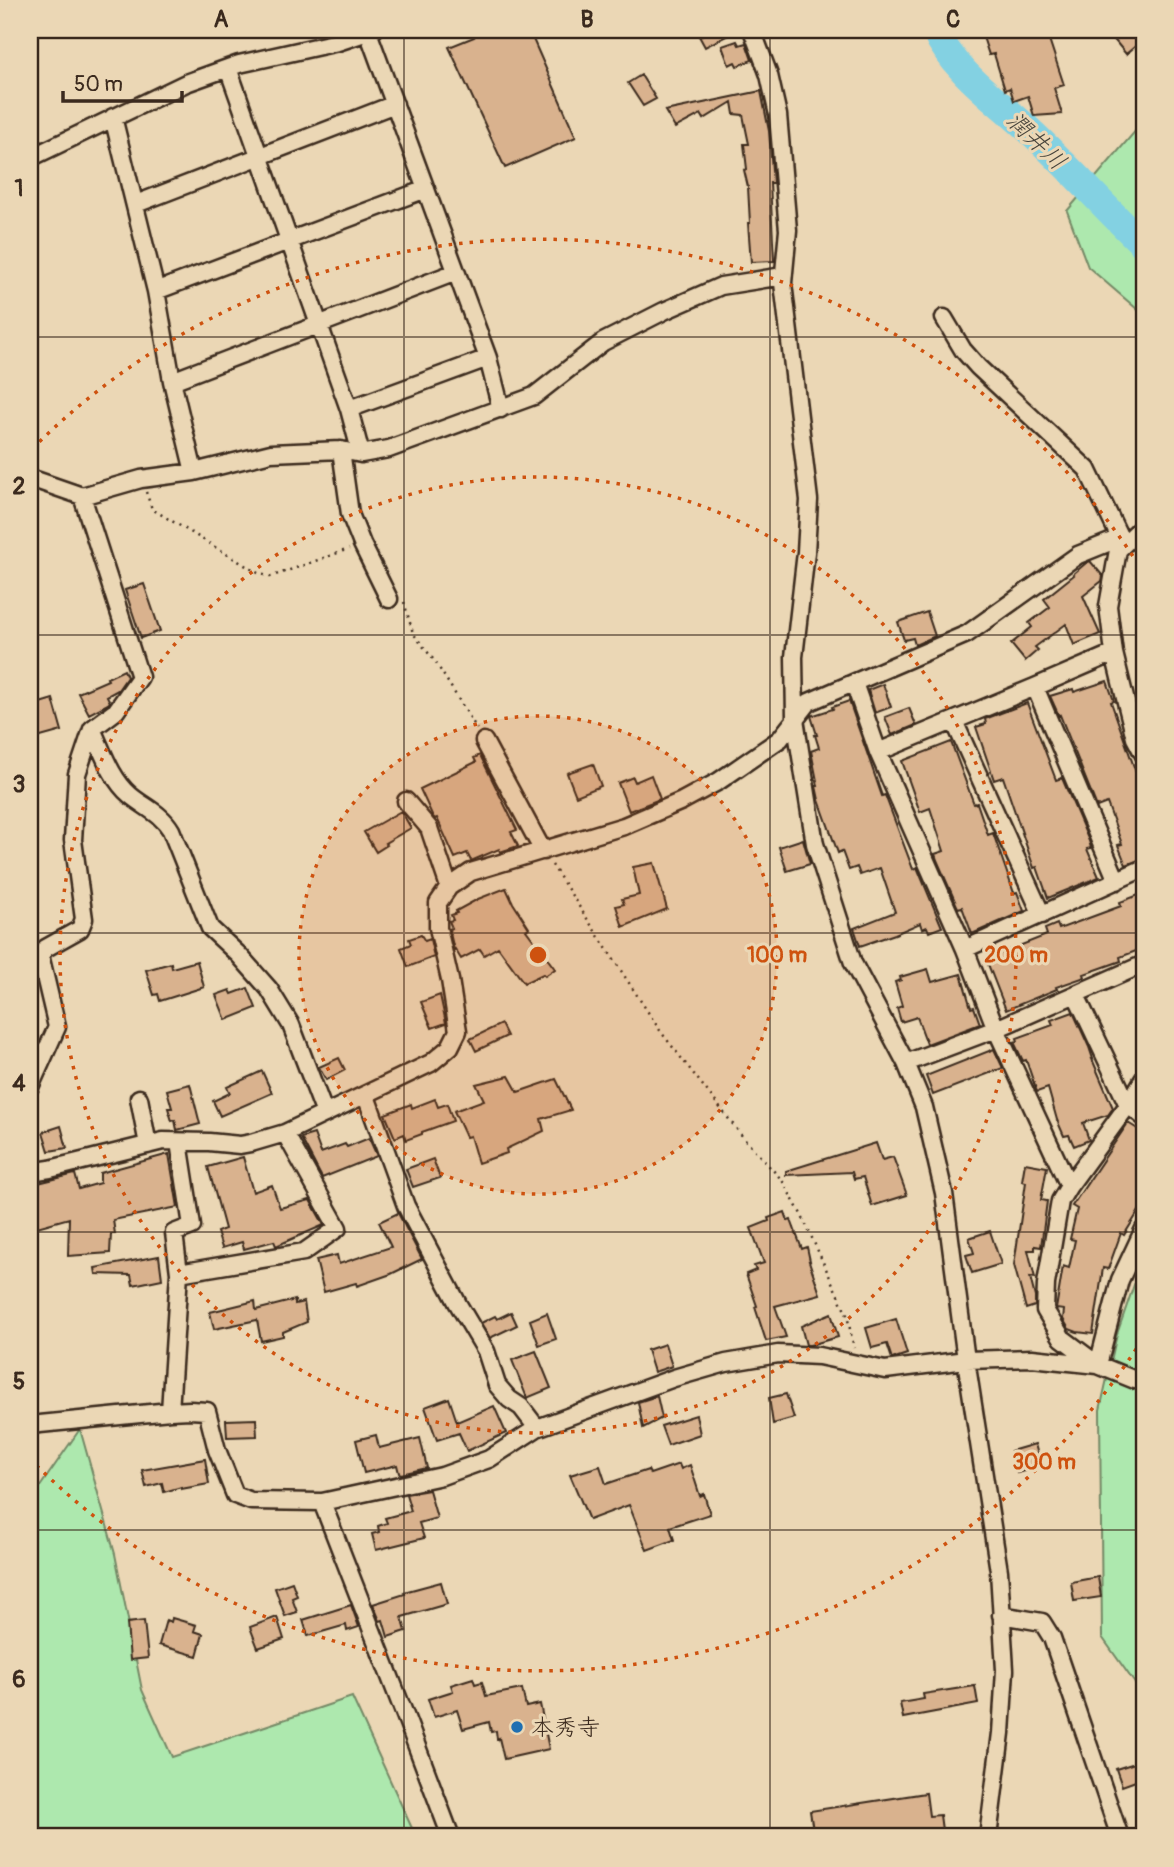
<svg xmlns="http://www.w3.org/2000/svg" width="1174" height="1867" viewBox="0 0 1174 1867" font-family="Pangolin,'Klee One',sans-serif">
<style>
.green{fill:#ade8ae;stroke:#748966;stroke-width:2}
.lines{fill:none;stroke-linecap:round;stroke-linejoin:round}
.river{stroke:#83d1e2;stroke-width:28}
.building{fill:#d9b28e;stroke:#3b2a1e;stroke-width:2}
.minor-casing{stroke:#3b2a1e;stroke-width:21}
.path{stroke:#3b2a1e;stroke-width:2.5;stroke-dasharray:2 5;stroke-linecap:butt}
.minor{stroke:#ebd7b5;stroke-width:16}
.grid{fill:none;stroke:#3b2a1e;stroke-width:2;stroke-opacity:0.55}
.ring{fill:none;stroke:#ce520f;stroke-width:3.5;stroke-dasharray:3.5 7}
.poi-dot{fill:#1f6fb2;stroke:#ebd7b5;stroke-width:2.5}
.labels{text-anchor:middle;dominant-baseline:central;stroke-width:6;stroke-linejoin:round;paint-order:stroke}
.poi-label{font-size:23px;fill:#3b2a1e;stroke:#ebd7b5;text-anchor:start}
.water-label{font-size:24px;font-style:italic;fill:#46433b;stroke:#ebd7b5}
.centre{fill:#ce520f;stroke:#ebd7b5;stroke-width:3.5}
.ring-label{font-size:21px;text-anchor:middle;font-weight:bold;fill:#ce520f;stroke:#ebd7b5;stroke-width:6;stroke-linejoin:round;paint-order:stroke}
.neatline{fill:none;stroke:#3b2a1e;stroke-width:2.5}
.grid-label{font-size:23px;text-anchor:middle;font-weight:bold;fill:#3b2a1e}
</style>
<rect width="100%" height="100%" fill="#ebd7b5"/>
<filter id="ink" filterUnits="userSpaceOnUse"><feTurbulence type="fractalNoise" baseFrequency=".0143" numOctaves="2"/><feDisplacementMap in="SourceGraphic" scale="14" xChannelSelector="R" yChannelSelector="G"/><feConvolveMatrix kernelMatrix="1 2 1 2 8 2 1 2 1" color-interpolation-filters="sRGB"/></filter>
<g filter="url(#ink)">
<path class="green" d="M1144,118V315L1088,267L1067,211L1138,128Z
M1144,1256V1696L1102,1637L1100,1410L1117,1334Z
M80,1429L115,1554L142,1690L172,1757L352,1697L416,1837H30V1501Z"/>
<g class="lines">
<path class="river" d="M935,30C955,73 996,99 1030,131C1070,168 1105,208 1144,245"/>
</g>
<path class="building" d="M469,30H529L576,137L505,168L449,47L474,37Z
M712,30H738L705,47L699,36Z
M995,30H1046L1064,85L1054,88L1062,114L1034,116L1028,96L1014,101L1010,88L1005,90L994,54L989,55L982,34Z
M1106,30H1144V39L1126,54Z
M737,41L739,45L746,43L752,60L737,66L735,62L729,65L722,46Z
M641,75L656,99L643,106L628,83Z
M761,91L769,131L773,183H770L774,261L751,262L748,223H750L748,187L744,170L747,169L744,144H749L743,115L734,114L732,102L704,119L701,114L675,128L665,111Z
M1090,561L1103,576L1102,581L1083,596L1100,634L1074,645L1066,624L1035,647L1038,650L1025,661L1011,644L1032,627L1029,623L1050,607L1044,599L1074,575L1073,574L1086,563Z
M144,584L160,631L141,638L125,590Z
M927,612L935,636L915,645L913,638L904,640L898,622Z
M124,670L127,677L118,690L107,696L110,702L108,704L89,714L78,693L108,680L107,678Z
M1107,681L1114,701L1111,702L1144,795V824L1140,825L1144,838V858L1126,865L1118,845L1122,844L1107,803L1097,807L1060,715L1059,716L1050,696L1073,689L1074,692Z
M883,684L891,707L875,713L868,690Z
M53,699L62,731L30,740V708L34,706L33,705Z
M849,701L882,796L885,795L913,869L917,867L942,927L929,932L927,927L922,929L920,923L895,934L860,946L854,928L895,912L880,868L860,875L857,867L849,870L842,851L838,853L819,800L816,786H818L811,751L819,748L815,735H817L811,716L833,709L832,707Z
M1027,703L1056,780L1062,778L1089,841L1091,848L1087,849L1099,877L1048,898L1037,867L1034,868L1003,777L994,780L976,727L986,724L985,719Z
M909,708L916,725L892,735L885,717Z
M951,742L974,804L977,803L988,835L993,833L1014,893L1017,892L1024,911L972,934L962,907L958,908L937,860L935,854L944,851L930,808L920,812L902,761Z
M480,755L517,830L511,832L518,846L500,852L499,849L471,861L467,853L455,858L437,818L435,819L433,817L420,789L476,762L474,758Z
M593,764L601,786L576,796L567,773Z
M651,775L660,799L629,811L618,783L633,777L635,782Z
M401,811L411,828L385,843L387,845L376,852L364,832Z
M803,839L810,864L787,871L779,847Z
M654,863L667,909L623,927L616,906L624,904L622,899L639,895L633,867Z
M506,888L513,903L529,928L526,930L555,969L545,976L543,974L524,983L498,947L484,955L480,949L461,959L455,949L454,950L449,929L452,928L449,921L453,920L451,915L457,913L456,911L478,899Z
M1144,893V948L1120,957L1121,961L1084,974L1085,977L1056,987L1057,989L1006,1010L986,959L1047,935L1045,929L1057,924L1059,929L1121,906L1120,902Z
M421,935L425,941L430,939L434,957L408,967L401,948L411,944L409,939Z
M197,961L204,987L160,1001L158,994L154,995L146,970L171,963L172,968Z
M928,969L932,982L961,974L971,1008L974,1007L980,1024L927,1044L917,1017L901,1022L897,1008L902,1006L895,982L901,980L900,977Z
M248,988L256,1008L226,1020L216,995L230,990L232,994Z
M440,995L446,1023L432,1028L421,1002Z
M1073,1012L1089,1047L1093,1059H1092L1113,1108L1108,1115L1083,1123L1089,1140L1074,1146L1069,1135L1064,1136L1057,1120L1048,1088L1037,1092L1026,1060L1023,1061L1014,1042L1018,1041L1017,1038L1053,1025L1051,1020Z
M501,1024L507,1036L476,1051L470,1039Z
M994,1049L1003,1068L933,1095L926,1076Z
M339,1058L345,1070L326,1080L319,1067Z
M262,1071L272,1093L220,1116L213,1101L230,1093L227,1087Z
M509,1076L518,1092L556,1079L571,1110L541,1119L544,1131L506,1149L507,1153L478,1163L470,1136L466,1137L454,1111L484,1100L476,1084Z
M190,1084L200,1124L177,1130L175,1120L172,1121L168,1108H172L167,1090Z
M435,1099L438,1107L447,1104L453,1121L422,1132V1134L406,1140L404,1134L395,1138L385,1114L411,1104L412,1108Z
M1128,1123L1144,1133V1203L1124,1235L1121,1233L1108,1269L1103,1268L1093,1334L1077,1332L1069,1329L1063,1319L1064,1310L1056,1309L1063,1266L1069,1268L1075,1240L1070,1239L1077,1209L1072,1206Z
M61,1126L67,1148L49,1151L43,1132Z
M314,1134L321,1153L345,1144L347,1147L369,1138L377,1156L322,1178L301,1138Z
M876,1143L882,1160L893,1157L907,1195L872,1206L863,1177L854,1179L852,1172L786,1175V1171Z
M169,1154L178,1207L113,1220L115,1234H111L110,1253L68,1256L69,1218L30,1229V1192L36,1190L34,1184L75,1174L79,1189L100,1183V1173Z
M243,1157L253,1192L272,1185L280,1208L310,1200L324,1225L276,1246L274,1241L244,1249L242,1242L222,1248L217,1232L225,1229L208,1167Z
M433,1159L440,1178L413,1187L406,1169Z
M1025,1163L1047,1167L1041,1200L1047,1201L1041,1247L1035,1246V1250H1028L1035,1278L1030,1277L1035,1297V1306L1026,1309L1014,1265L1026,1182L1022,1181Z
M785,1212L788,1221L791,1220L802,1249L807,1247L810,1261H809L820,1294L775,1306L786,1337L766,1341L755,1307L757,1306L746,1274L756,1270L754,1266L764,1263L751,1228L769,1221L768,1218Z
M398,1213L422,1259L391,1274L357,1286L356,1283L324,1292L316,1260L337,1255L339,1264L391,1247L379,1222Z
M990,1231L1001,1264L972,1273L966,1255L974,1253L969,1238Z
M159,1256L162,1279L133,1285L131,1275L96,1274L95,1268Z
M295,1300V1304L304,1302L307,1322L283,1332V1336L261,1341L257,1320L214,1329L210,1312L255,1301L256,1310Z
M511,1312L517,1325L490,1338L481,1323L495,1316L497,1319Z
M547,1313L556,1339L539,1345L530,1320Z
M831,1313L838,1337L810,1345H806L801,1326Z
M896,1319L907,1354L892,1359L887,1344L872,1348L866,1328Z
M665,1344L672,1366L654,1372L647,1350Z
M536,1351L551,1388L527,1398L512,1360Z
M786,1394L794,1418L773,1424L769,1398Z
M657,1396L662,1418L643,1428L638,1402Z
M449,1398L457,1422L494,1406L506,1433L467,1451L459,1433L437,1440L425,1407Z
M696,1415L700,1434L668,1445L661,1426Z
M256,1419L257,1436L227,1437L226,1420Z
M376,1435L379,1448L420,1438L427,1468L401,1474L399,1473L397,1465L364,1473L356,1440Z
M1035,1444L1041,1466L1017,1473L1011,1451Z
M205,1459L209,1484L181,1489V1487L164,1492L162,1483L146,1487L142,1470Z
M679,1464L681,1469L690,1465L700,1496L704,1494L710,1514L670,1527L674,1540L647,1550L629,1505L589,1520L570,1475L600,1466L606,1484L648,1470L650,1474Z
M429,1490L437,1518L419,1523L424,1538L376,1550L372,1534L379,1532L378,1526L387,1523L385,1518L411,1511L406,1494Z
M1098,1577L1101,1597L1074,1601L1071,1582Z
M292,1582L297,1596L292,1598L297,1612L285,1616L275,1588Z
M441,1582L447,1604L402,1617L406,1631L388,1637L383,1620L380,1621L373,1604L405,1594L404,1592Z
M351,1605L359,1627L347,1631L346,1625L308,1636L303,1620Z
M277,1617L284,1639L258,1648L250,1627Z
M172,1618L196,1625L194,1631L203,1634L197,1656L159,1645L166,1620L171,1622Z
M144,1621L148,1658L130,1660L127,1623Z
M473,1678L475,1684L482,1682L486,1696L522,1689L526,1707L540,1704L549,1749L504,1759L499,1738L497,1739L496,1731L491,1732L489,1722L463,1729L457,1710L434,1717L428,1699L453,1691L451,1685Z
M975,1686L978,1704L903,1718L900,1703L924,1699L923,1694Z
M1144,1760V1778L1122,1786L1116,1769Z
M926,1793L929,1816L940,1815L942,1830L927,1832L928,1837H814L810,1811Z"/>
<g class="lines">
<g class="minor-casing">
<path id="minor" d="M752,30L769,75L778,115L788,230L783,283L809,500L806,552L794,657L795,719L815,844L853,963L906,1063L924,1107L944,1193L966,1360L999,1571L1005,1670L1001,1733L988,1837
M368,32L488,358L501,409
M228,68L349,409L361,454
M113,117L156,291L172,381L194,472
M30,158L186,83L239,64L338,42L374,30
M136,204L395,104
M156,291L426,189
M944,318L963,350L978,367L1087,469L1120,538
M172,381L456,272
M349,409L488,358
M341,450L350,514L362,544L389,599
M30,478L82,496L141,479L194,472L271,453L341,450L361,454L389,449L534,396L603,342L664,311L721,286L783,276
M82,496L140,677L116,711L92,729C102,750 111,779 130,795C144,807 161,813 171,830L210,928L239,955L269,989L291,1025L325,1114
M1144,525L1118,550L1108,606L1114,653L1121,682L1135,738L1144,755
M854,683L878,752L965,949L996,1029L1069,1186
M1035,687L1117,881
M954,721L1042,915
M484,741L543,851
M878,752L1035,687L1114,653
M406,801L429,828L449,887
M965,949L1144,868
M1076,995L1128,1105L1144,1117
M906,1063L996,1029L1144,964
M1144,1078L1128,1105L1069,1186L1060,1201L1046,1284L1045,1310L1062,1338L1098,1365L1120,1280L1144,1229
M30,1087L57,1027L40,955L46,948L80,929L84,919L73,840L77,774L92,729
M366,1096L406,1206L458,1304L486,1351L497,1385L509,1399L521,1407L537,1428
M139,1098L148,1145
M179,1142L192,1226L174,1233L179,1273
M30,1172L50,1169L163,1141L209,1142L240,1145L251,1143L285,1133L431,1063L450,1047L458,1031L450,980L438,928V903L449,887L471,872L624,826L682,801L719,781L780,739L809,702L967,634L1078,555L1120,538L1118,550
M170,1411L179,1273L304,1252L338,1228L285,1133
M30,1425L170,1411L190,1410L207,1411L217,1450L235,1495L251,1501L322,1502L442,1476L489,1459L537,1428L611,1401L674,1378L726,1363L778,1354L819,1356L885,1370L966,1360L1032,1358L1098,1365L1135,1380L1144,1381
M322,1502L408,1723L451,1837
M1001,1615L1042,1622L1052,1638L1120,1837"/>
</g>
<path class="path" d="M146,492L152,509L258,573L270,577L349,549
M404,602L413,633L436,663L477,729
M552,865L661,1032L746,1141L782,1180L802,1216L847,1315L854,1348"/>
<use href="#minor" class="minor"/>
</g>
</g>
<path class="grid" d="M404,30V1837M770,30V1837M30,337H1144M30,635H1144M30,933H1144M30,1232H1144M30,1530H1144"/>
<circle cx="538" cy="955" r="239" fill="#ce520f" fill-opacity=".12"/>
<g class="ring">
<circle cx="538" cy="955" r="239"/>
<circle cx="538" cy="955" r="478"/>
<path d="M1142 1340A716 716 0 0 1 32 1461M32 449A716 716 0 0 1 1142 570"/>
</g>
<circle class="poi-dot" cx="517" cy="1727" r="7"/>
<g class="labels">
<g class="poi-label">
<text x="531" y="1727">本秀寺</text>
</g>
<g class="water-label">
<text transform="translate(1036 141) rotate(44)">潤井川</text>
</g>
</g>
<circle cx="538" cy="955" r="10" class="centre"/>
<g class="ring-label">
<text x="777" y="962">100 m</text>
<text x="1016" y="962">200 m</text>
<text x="1044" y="1469">300 m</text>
</g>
<rect width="1174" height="1867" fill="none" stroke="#ebd7b5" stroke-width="77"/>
<path d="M63 91v10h119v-10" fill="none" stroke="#3b2a1e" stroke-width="3.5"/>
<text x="74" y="91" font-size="21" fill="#3b2a1e" stroke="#ebd7b5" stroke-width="5" paint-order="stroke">50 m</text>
<rect x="38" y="38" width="1098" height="1790" class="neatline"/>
<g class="grid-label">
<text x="221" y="27">A</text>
<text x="587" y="27">B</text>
<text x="953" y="27">C</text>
<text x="19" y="196">1</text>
<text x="19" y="494">2</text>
<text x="19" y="792">3</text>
<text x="19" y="1091">4</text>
<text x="19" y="1389">5</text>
<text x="19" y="1687">6</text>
</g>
</svg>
